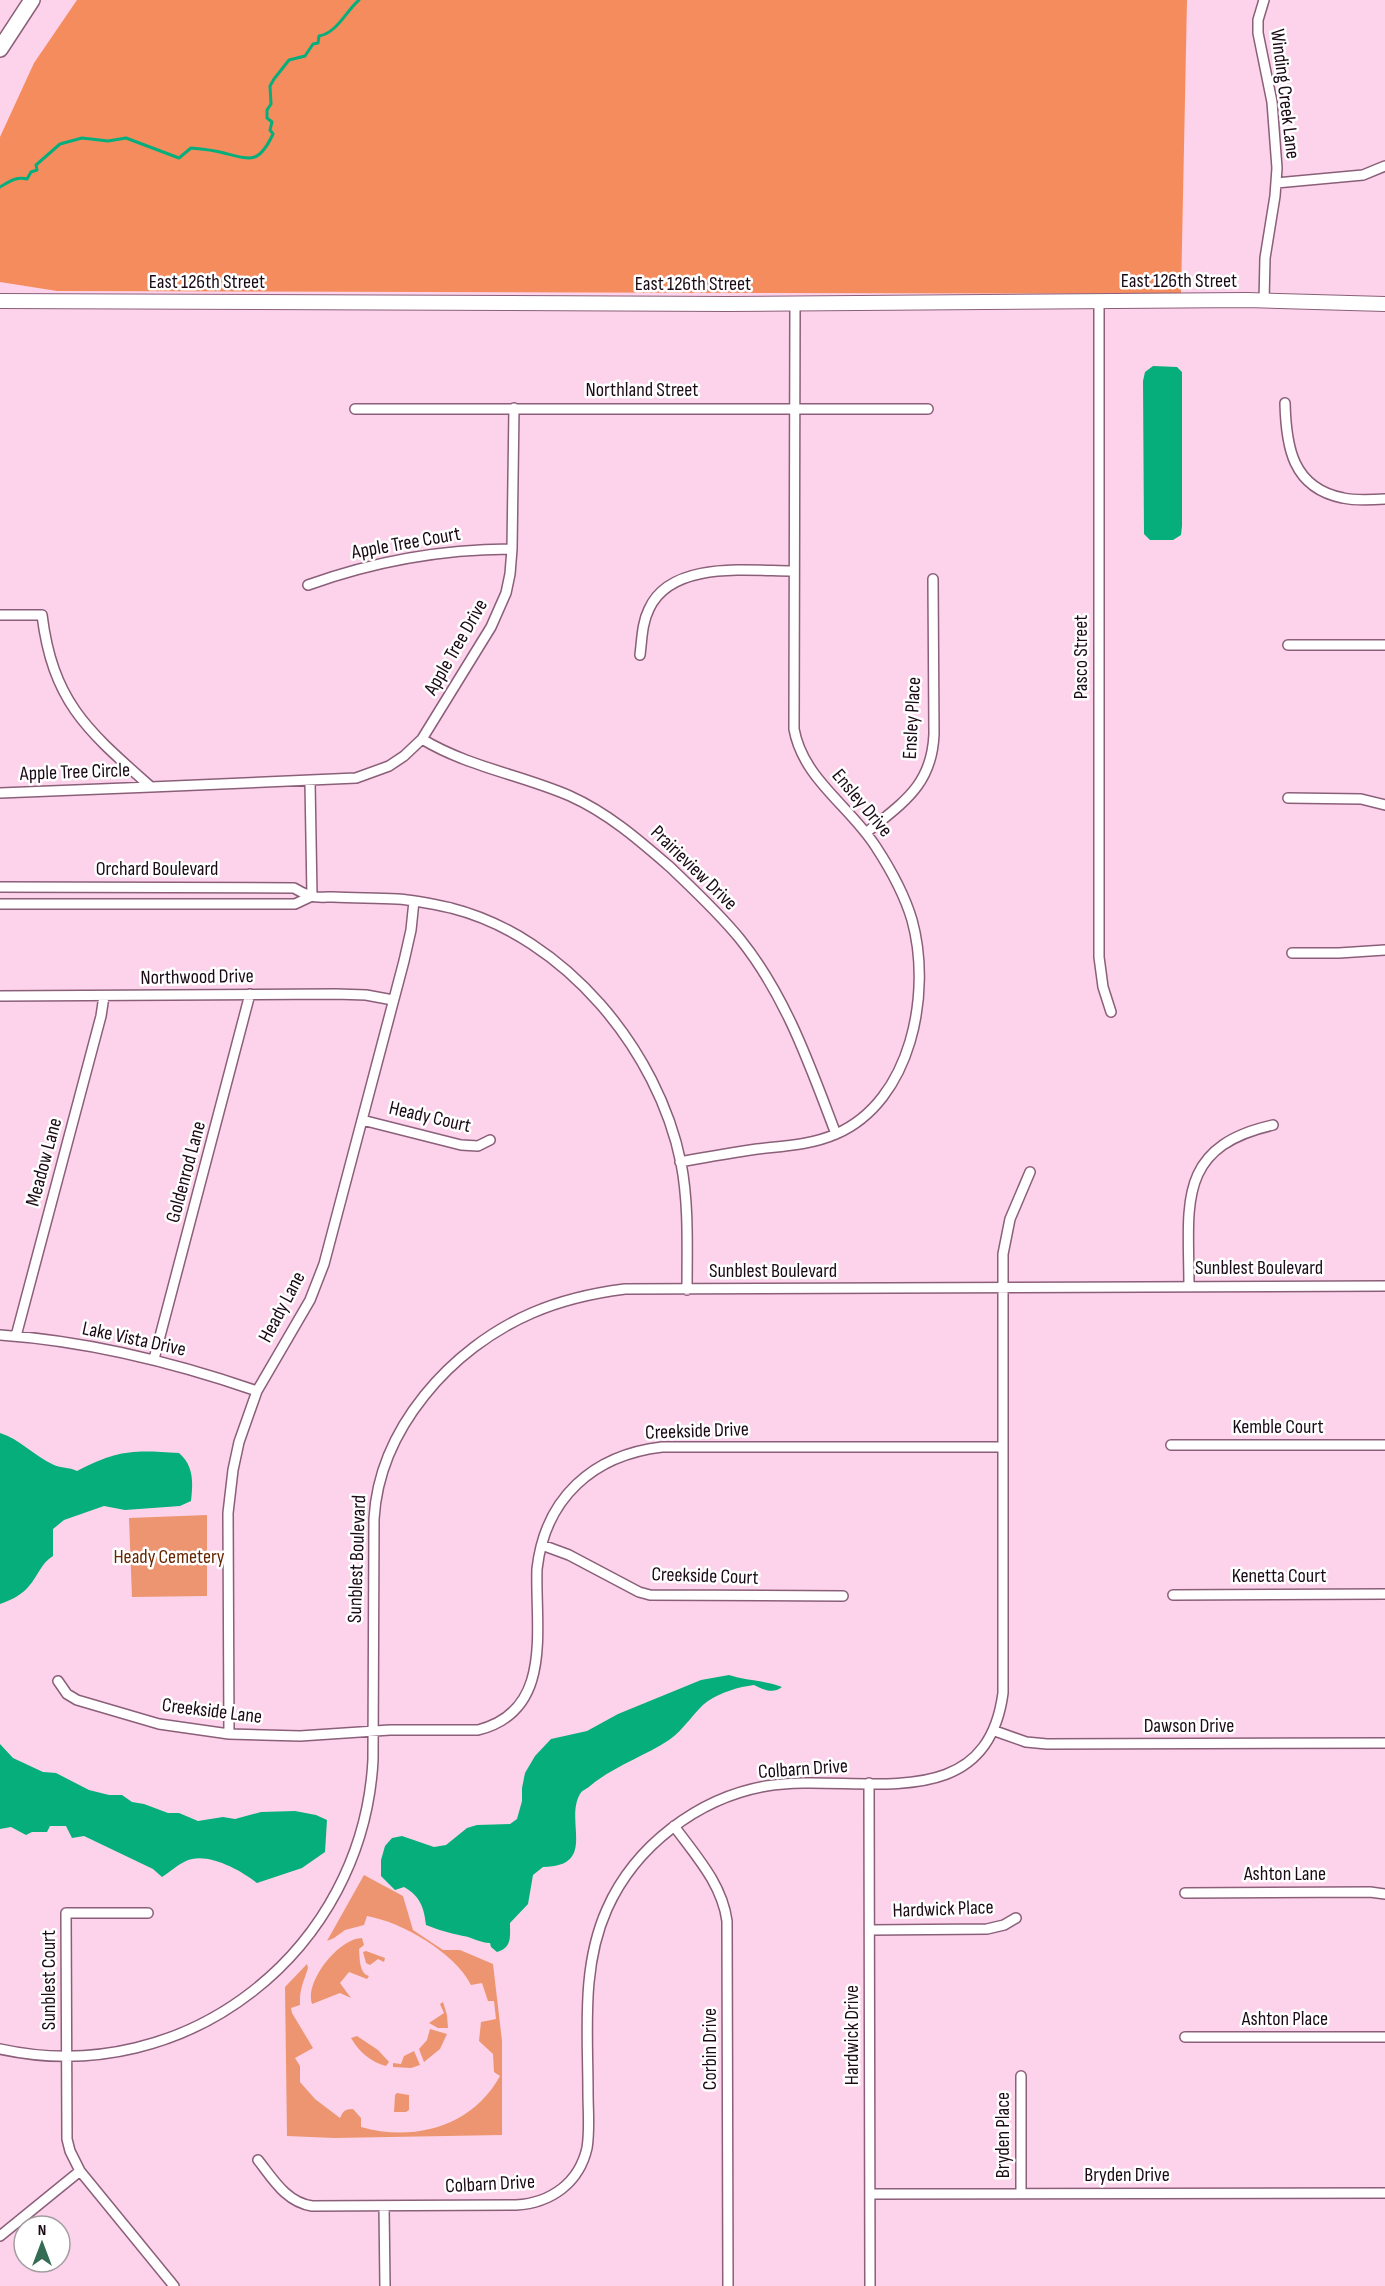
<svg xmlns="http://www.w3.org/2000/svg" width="1385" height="2286" viewBox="0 0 1385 2286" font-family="'Sofia Sans Condensed',sans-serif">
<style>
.green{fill:#ed9570}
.forest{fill:#f58c5e}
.water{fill:#05ae7b}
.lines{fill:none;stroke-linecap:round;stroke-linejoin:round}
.stream{stroke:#05ae7b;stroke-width:3}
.street-casing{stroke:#8b5f79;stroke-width:12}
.secondary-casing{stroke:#8b5f79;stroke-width:16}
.primary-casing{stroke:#8b5f79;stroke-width:18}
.street{stroke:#fff;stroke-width:9}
.secondary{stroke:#fff;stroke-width:14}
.primary{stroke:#fff;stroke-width:15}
.labels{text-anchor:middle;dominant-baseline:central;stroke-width:5;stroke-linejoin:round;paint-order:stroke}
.street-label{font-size:20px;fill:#1b0a15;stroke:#fff}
.park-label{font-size:20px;fill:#672602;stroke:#fff}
</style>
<rect width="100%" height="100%" fill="#fcd3ea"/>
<path class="green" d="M207,1515V1596L132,1597L129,1518Z
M364,1875L403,1896L413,1930L443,1950H460L493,1964L502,2041V2135L334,2138L287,2136L285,1987L307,1964L308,1968C304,1981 299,1990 300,2005L291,2008L292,2013L313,2048L295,2058L300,2066V2082L315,2099L340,2118C343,2112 344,2109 353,2109L361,2118V2127C414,2142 472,2127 500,2076L494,2072L493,2054L479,2041L481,2022L496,2019L494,2001H488L482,1983L471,1985C455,1953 402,1922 367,1916L364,1925L345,1930L334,1938L327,1941Z
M362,1938L364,1945L359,1949C360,1959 359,1973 369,1976L367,1979L349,1972L340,1983L351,1998L340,1993L312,2004C304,1982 339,1938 362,1938Z
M366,1951L385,1958L384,1962L378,1959L370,1965L366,1963L363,1952Z
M443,2002L447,2015L448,2028H438L429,2023L444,2013L440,2004Z
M430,2029L447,2034L440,2049L424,2062L419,2049L427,2040Z
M357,2036L378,2050L389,2062L386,2066C371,2062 359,2052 351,2038Z
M414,2051L420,2065L411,2068L393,2067V2063L401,2064L404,2056Z
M397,2093L409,2095V2110L406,2112H394L395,2095Z"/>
<path class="forest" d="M77,0H1187L1181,294L57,291L0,282V137L34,63Z"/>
<path class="water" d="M1153,366L1177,367L1182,372V526L1181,535L1173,540H1150L1144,534L1143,381L1145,372Z
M0,1433C20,1439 34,1456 54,1465C61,1468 69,1467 77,1471C119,1449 134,1450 179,1453C194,1466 193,1482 191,1501L180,1506L125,1510L104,1506L64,1520L53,1529V1556C41,1563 38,1576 29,1586C22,1595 11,1600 0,1604Z
M729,1675C747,1681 764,1680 782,1687C773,1694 764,1690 754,1685C738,1687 722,1692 708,1701C696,1709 683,1731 669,1740C643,1757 614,1766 590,1786C587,1789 582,1790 580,1794C564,1821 598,1866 543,1867L533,1875L528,1904L510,1923C510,1937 512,1948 497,1952L491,1947L490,1943C480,1943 472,1937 463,1936C449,1933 439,1930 426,1925C424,1907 420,1896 404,1887L395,1890L381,1876V1860L385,1846L392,1838L402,1836L434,1847L446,1845L467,1828L477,1825L510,1824L517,1819L522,1801V1788L525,1773L535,1756L551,1739L587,1731L618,1714L701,1680Z
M0,1744L13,1758L43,1772L56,1773L89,1790L109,1795H122L132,1802L144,1804L168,1813H179L198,1821L223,1817L235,1819L261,1812L295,1811L316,1815L327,1820L325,1852L302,1868L257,1883C241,1870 206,1851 186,1861C177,1865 170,1872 162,1877L153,1869L84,1836L72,1838L66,1826H50L47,1832H32L26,1835L11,1827L0,1829Z"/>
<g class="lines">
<path class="stream" d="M0,187C9,182 16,176 27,179L31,172L37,170L36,165L60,144L82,138L108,141L126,138L179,158L191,148C203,149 213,150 224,153C251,160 259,164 273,134L270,130L272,122L267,118V110L271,104L270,86L274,79L289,60L305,56L313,44L318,43L319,36C337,33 346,11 359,0"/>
<g class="street-casing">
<path id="street" d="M1264,0L1258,20V33L1272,102L1277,168L1275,196L1265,258L1264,301
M1276,183L1363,175L1385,166
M1099,300V957L1103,987L1111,1012
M1285,403C1286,446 1292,488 1343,498C1356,501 1371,500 1385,499
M355,409H928
M308,585C375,561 441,549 512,549
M0,615H42C53,703 88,731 151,787L0,793
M1288,645H1385
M640,655C642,639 642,623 649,609C671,560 749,571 793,571
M422,739C468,767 522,775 570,796C608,813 639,840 670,867C694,890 719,913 740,939C786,996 810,1066 836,1134
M310,782L312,896
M151,787L356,778L389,766L404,756L422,739L491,627L506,593L510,574L512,549L514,408
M1288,798L1361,799L1385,805
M866,833C902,803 932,786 934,734L933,579
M0,887L294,888C299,891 305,894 310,896C317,898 326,897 333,897C354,898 376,898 397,899C415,900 433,904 451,908C565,937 658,1050 681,1163C689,1204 687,1248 687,1290
M0,904H295L312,896
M1292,953H1339L1385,950
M0,996L336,994L366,995L393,1000
M362,1120L461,1145L478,1146L490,1140
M680,1162C706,1157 731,1153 757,1149C783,1146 811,1145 836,1134C912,1101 932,992 912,920C904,893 891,870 876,847C850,806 803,779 794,729L795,304
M1189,1287C1189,1206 1175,1147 1273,1125
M0,1335C88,1341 173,1362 257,1391
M16,1336L101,1016L104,996
M154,1359L250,994
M1171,1445H1385
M542,1545L569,1555L639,1592L650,1595L843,1596
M1173,1595L1385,1594
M58,1681L67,1694L77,1700L159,1724L229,1734L300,1736L390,1730H478C554,1711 535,1629 537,1569C545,1498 593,1455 662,1447H1003
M995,1731L1026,1742L1047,1744L1385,1743
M229,1734L228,1513L233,1470L239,1442L257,1391L310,1300L324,1264L404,961L411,930L414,901
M869,1783L870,2286
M674,1826C696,1856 722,1884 727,1921L728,2286
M1185,1893L1370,1892L1385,1894
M148,1913H66L67,2139L70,2151L80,2171L174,2286
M870,1930L987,1929L1004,1925L1016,1918
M1185,2037H1385
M0,2049C187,2090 363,1950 373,1760L374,1519C379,1429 451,1348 532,1313C562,1300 593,1293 625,1289L1385,1286
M1021,2076V2193
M258,2160C273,2179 286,2202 312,2206L516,2205C551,2203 579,2183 587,2148C590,2130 588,2111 588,2093C588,2031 581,1967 607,1909C635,1846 698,1798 766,1786C854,1771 986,1822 1003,1693V1254L1010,1219L1030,1172
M870,2194L1385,2193
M384,2206L385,2286
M0,2236L80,2171"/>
</g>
<g class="secondary-casing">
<path id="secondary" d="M0,301L728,304L1247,300L1385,304"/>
</g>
<g class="primary-casing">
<path id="primary" d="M0,49L32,0"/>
</g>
<use href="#street" class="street"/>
<use href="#secondary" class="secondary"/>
<use href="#primary" class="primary"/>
</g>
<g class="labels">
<g class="street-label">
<text transform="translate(1285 94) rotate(83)">Winding Creek Lane</text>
<text x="1179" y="281">East 126th Street</text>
<text x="207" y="282">East 126th Street</text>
<text x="693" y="284">East 126th Street</text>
<text x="642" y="390">Northland Street</text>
<text transform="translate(406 543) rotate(-10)">Apple Tree Court</text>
<text transform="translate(456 647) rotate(-60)">Apple Tree Drive</text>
<text transform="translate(1081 657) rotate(-90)">Pasco Street</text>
<text transform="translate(912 718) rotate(-87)">Ensley Place</text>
<text transform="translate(75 772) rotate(-2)">Apple Tree Circle</text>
<text transform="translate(862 803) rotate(50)">Ensley Drive</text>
<text transform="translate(694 868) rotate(44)">Prairieview Drive</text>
<text x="157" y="869">Orchard Boulevard</text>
<text transform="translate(197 977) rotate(-1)">Northwood Drive</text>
<text transform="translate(430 1117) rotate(13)">Heady Court</text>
<text transform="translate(44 1162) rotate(-75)">Meadow Lane</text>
<text transform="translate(186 1172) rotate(-75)">Goldenrod Lane</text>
<text x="1259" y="1268">Sunblest Boulevard</text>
<text x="773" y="1271">Sunblest Boulevard</text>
<text transform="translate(282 1307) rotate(-62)">Heady Lane</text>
<text transform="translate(134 1339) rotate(12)">Lake Vista Drive</text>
<text x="1278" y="1427">Kemble Court</text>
<text transform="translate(697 1431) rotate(-2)">Creekside Drive</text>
<text transform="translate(357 1559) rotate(-88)">Sunblest Boulevard</text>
<text transform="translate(705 1576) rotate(2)">Creekside Court</text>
<text x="1279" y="1576">Kenetta Court</text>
<text transform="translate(212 1711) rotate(7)">Creekside Lane</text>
<text x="1189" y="1726">Dawson Drive</text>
<text transform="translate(803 1769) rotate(-4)">Colbarn Drive</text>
<text x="1285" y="1874">Ashton Lane</text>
<text transform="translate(943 1909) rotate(-2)">Hardwick Place</text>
<text transform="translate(49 1980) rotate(-90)">Sunblest Court</text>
<text x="1285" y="2019">Ashton Place</text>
<text transform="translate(852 2035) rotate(-90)">Hardwick Drive</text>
<text transform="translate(710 2049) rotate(-90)">Corbin Drive</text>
<text transform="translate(1003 2135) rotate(-90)">Bryden Place</text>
<text x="1127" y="2175">Bryden Drive</text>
<text transform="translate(490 2184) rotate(-3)">Colbarn Drive</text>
</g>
<g class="park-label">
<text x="169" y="1557">Heady Cemetery</text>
</g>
</g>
<g transform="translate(42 2244)"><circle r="28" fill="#ffffff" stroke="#a49da1" stroke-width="1.5"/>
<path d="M0-4.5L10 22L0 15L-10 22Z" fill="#346c54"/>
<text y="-9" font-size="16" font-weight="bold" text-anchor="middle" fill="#1b0a15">N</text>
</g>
</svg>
